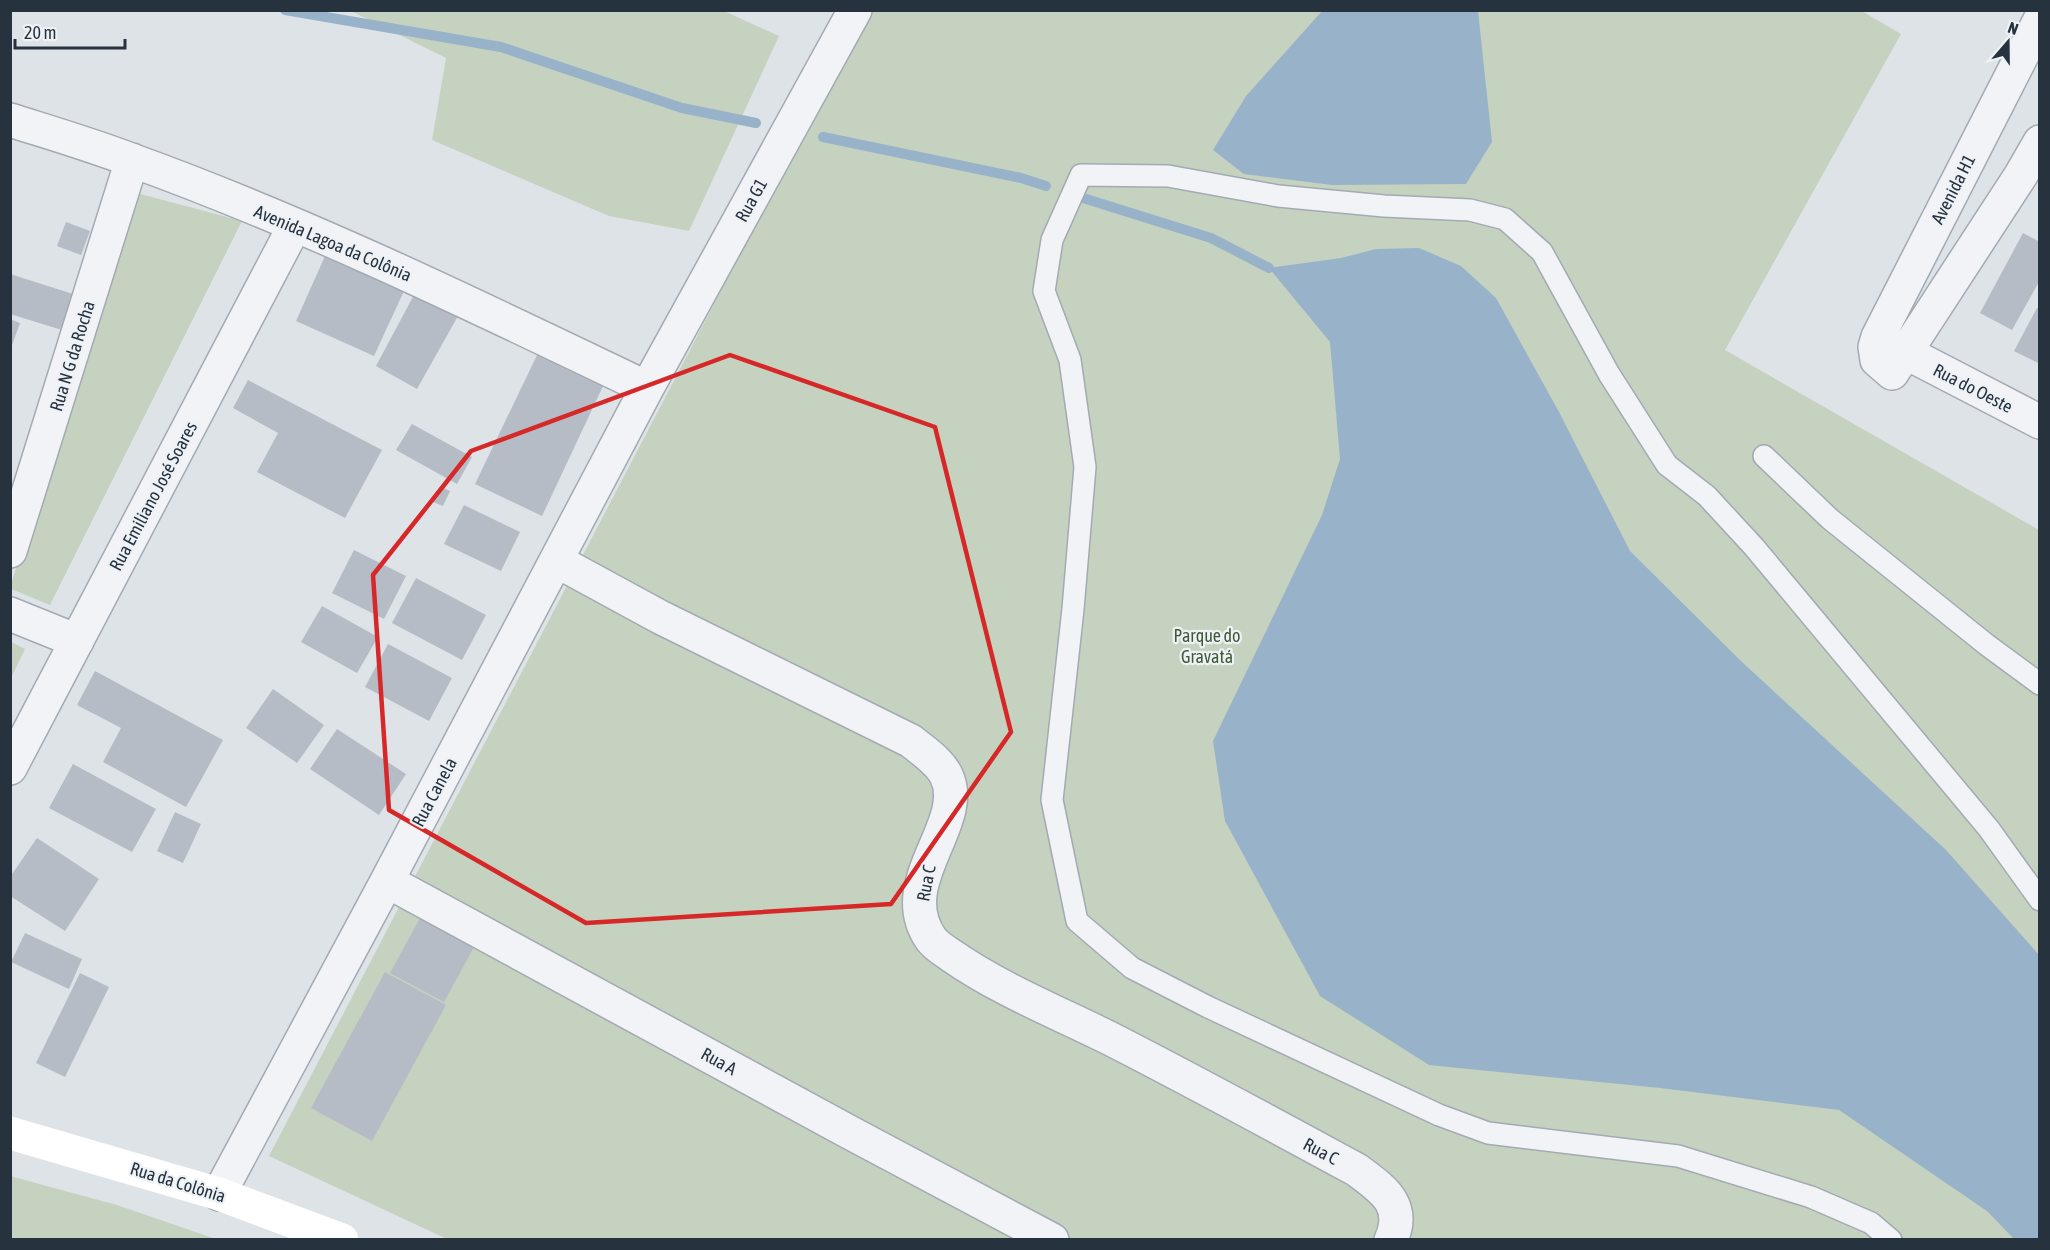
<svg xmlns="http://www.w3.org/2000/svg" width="2050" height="1250" viewBox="0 0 2050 1250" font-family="'Asap Condensed',sans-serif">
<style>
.green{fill:#c5d2bf}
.water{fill:#98b3c9}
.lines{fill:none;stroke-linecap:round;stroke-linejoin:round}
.stream{stroke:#98b3c9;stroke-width:10}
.building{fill:#b5bcc5}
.lane-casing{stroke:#a3aab2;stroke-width:24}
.street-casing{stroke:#a3aab2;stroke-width:36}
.lane{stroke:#f1f3f6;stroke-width:21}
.street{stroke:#f1f3f6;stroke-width:33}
.secondary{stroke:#fff;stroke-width:33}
.marked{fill:none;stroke:#d62828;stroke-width:4.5;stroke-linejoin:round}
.labels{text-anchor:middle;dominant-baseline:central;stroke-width:4.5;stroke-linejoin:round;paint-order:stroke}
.street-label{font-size:18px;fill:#27323f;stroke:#eef2f6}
.park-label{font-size:18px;fill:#3e5b34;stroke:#eef2f6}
</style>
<rect width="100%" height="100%" fill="#dee3e8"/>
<path class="green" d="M1860,10L1901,34L1725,350L2039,530V1239L449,1240L269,1156L867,11Z
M351,11H724L779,36L689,231L609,216L432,140L446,58Z
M129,191L242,221L50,605L11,589V585Z
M11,642L25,649L11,678Z
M10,1176L117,1205L216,1239H11Z"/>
<path class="water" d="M1322,11H1478L1492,142L1466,184L1332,185L1244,174L1213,150L1246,96Z
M1419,248L1461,266L1496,298L1559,412L1630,551L1742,662L1946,850L2039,955V1239H2014L1987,1211L1839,1110L1660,1088L1429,1065L1320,996L1225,821L1213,741L1322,515L1340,459L1330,342L1269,268L1341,258L1376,249Z"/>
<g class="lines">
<path class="stream" d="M285,10L501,47L682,108L756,123
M823,137L1021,178L1046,186
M1083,198L1211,238L1269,268"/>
</g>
<path class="building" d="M66,222L90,231L81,255L57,246Z
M2023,233L2040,242V280L2012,330L1980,313Z
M325,256L404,291L374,356L296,321Z
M10,274L73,294L62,330L10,314Z
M415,293L458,316L417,389L376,366Z
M2037,308L2040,309V364L2014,351Z
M10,319L20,323L11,348H10Z
M539,351L605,382L542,516L475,484Z
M248,380L382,450L345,518L257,472L278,433L233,408Z
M412,424L472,457L457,484L396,450Z
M440,486L450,491L443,506L433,502Z
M464,505L520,532L501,571L444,544Z
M354,550L406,576L384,619L332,593Z
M416,578L486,615L462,660L392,623Z
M322,606L378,637L357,673L301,642Z
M388,644L452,678L429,721L365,687Z
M95,671L223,740L186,807L103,762L121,728L77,705Z
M273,689L324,725L297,763L246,728Z
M337,729L406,774L379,815L310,769Z
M73,764L156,809L132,852L49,808Z
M175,812L201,824L183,863L157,851Z
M37,838L99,879L65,931L10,896V877Z
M425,909L479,938L444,1002L390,973Z
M25,933L82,959L69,989L11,962Z
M385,972L446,1005L372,1141L311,1108Z
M80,973L109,987L65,1077L36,1063Z"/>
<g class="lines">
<g class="lane-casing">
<path id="lane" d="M1764,456L1830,519L1987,645L2040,684
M1891,1240L1871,1223L1811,1197L1678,1156L1488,1133L1439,1115L1208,1007L1132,968L1077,921L1052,800L1073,609L1085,467L1070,360L1044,291L1052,240L1081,175L1168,176L1278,196L1384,206L1470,210L1505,219L1542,252L1609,374L1667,465L1707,496L1754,547L1989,829L2040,900"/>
</g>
<g class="street-casing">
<path id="street" d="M2040,20L1878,337L1875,347L1877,360L1892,373L2021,175L2040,142
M10,120C51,133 92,145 131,160C308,224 478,307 647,388
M1907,353L2040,422
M10,551L132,160
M557,561L660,617L911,741C923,751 939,761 946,775C970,823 891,882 931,939C936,946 945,951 952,956C1001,990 1059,1013 1113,1040C1195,1082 1276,1126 1357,1170C1382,1189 1407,1204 1391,1240
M10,614L77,641
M10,768L295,225
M387,881L849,1132L1052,1240
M219,1194L387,881L647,388L855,10"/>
</g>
<use href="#lane" class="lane"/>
<use href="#street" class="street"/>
<path class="secondary" d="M10,1133L219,1194L342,1240"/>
</g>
<path class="marked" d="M730,355L935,427L1011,732L891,904L586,923L389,810L373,575L471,451Z"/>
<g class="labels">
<g class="street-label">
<text transform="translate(1953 189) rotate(-63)">Avenida H1</text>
<text transform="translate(751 200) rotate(-61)">Rua G1</text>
<text transform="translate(333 243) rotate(23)">Avenida Lagoa da Colônia</text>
<text transform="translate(72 356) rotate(-73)">Rua N G da Rocha</text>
<text transform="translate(1973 388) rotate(27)">Rua do Oeste</text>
<text transform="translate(153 496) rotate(-62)">Rua Emiliano José Soares</text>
<text transform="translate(434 792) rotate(-62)">Rua Canela</text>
<text transform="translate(926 883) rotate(-79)">Rua C</text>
<text transform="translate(719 1061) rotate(29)">Rua A</text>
<text transform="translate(1321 1151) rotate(28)">Rua C</text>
<text transform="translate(178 1182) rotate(17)">Rua da Colônia</text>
</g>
<g class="park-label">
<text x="1207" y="635">Parque do<tspan x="1207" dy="21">Gravatá</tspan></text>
</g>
</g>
<rect width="2050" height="1250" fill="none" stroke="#27323f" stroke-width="24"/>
<g transform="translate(2008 42) rotate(20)" stroke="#eef2f6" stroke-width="4.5" paint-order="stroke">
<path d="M0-4.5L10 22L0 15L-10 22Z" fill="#27323f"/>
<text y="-9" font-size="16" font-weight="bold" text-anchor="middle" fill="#27323f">N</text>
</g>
<path d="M15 39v9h110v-9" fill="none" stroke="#27323f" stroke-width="3"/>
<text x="24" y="39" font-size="18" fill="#27323f" stroke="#eef2f6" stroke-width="4.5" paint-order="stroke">20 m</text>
</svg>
